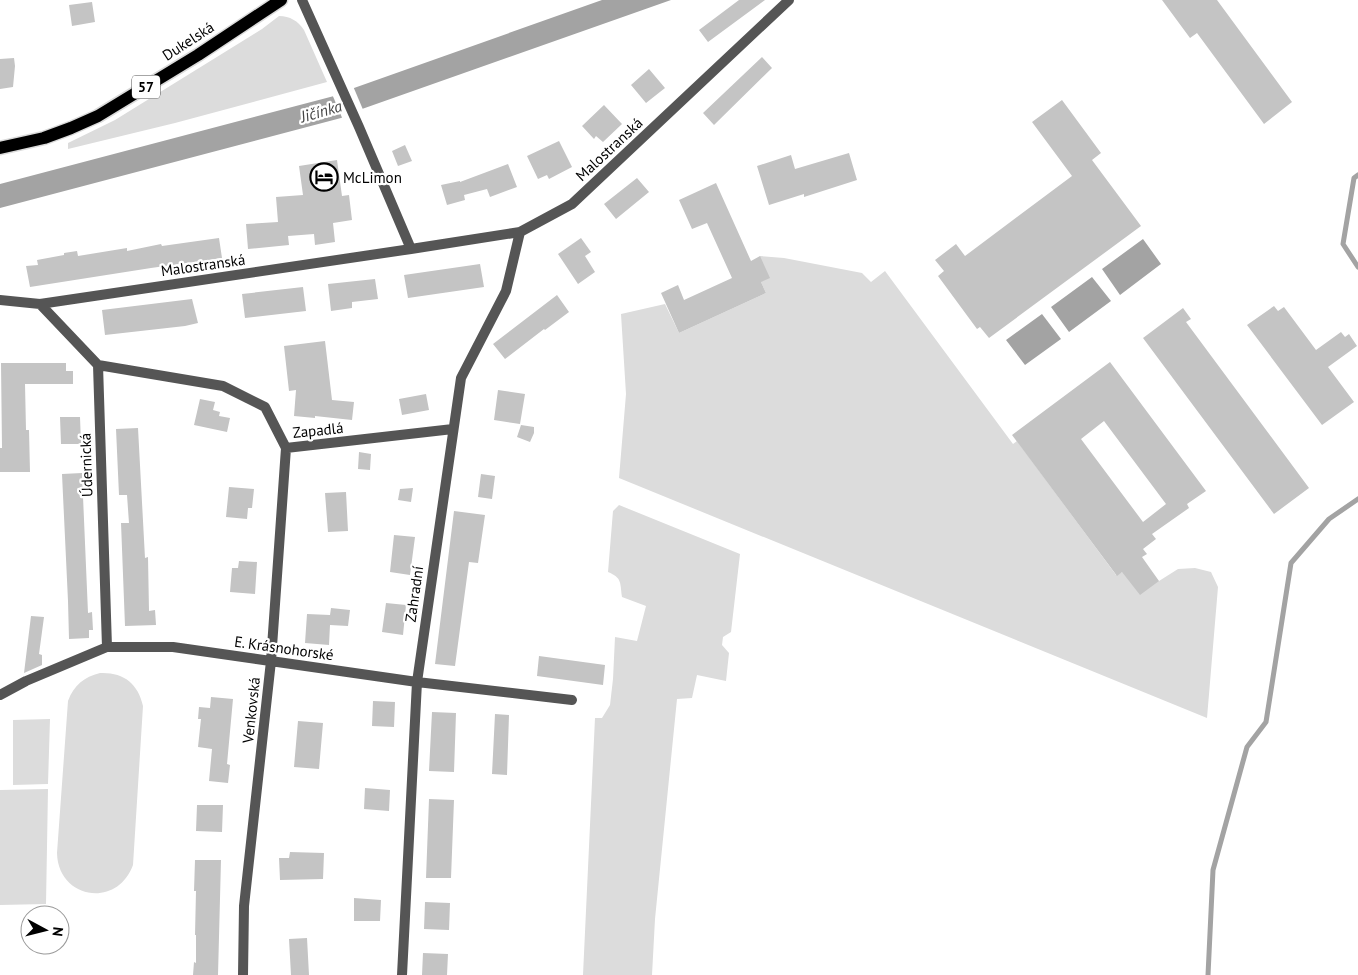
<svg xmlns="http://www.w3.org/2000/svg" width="1358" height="975" viewBox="0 0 1358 975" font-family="'PT Sans',sans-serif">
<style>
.green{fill:#dcdcdc}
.water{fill:#a3a3a3}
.pier{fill:#fff}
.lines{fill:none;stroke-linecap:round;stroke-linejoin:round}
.stream{stroke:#a3a3a3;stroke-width:5}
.building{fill:#c4c4c4;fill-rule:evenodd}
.primary-casing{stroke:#dbdbdb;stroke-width:15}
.minor{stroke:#555;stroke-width:10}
.primary{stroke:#000;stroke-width:12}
.labels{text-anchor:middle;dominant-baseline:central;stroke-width:4.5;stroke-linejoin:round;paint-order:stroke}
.shield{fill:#fff;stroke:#4c4c4c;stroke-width:1}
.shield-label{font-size:14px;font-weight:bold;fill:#000}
.street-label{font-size:15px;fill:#000;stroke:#fff}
.poi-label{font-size:15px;fill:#000;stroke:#fff;text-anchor:start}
.water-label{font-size:16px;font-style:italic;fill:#444;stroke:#fff}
</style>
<rect width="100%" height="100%" fill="#fff"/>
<path class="green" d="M279,16C290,16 298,21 304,30L327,82L175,123L68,149V143L115,120L262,29Z
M760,256L784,258L862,273L871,282L885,271L1013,444L1017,441L1116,575L1122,572L1159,581L1178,569L1195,568L1211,572L1218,587L1207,718L619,478L626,394L621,314L665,304L679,333L766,293L761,282Z
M619,505L740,554L731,632L723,637L722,645L729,653L726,681L697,675L692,698L677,699L655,919L652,975H583L595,718H602L610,705L613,679L615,637L637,641L646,606L622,597C620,582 622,578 608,572L613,511Z
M100,673C123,672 138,683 143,706L133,865C117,909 58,899 57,853L68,701C74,685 84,677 100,673Z
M50,719L48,784L13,785V720Z
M48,789L46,904L0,905V790Z"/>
<path class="water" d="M602,0H671L362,109L341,118L0,208V184L334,96L354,88Z
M1143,239L1161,264L1120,295L1102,269Z
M1092,277L1111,301L1069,332L1051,307Z
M1042,314L1061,339L1025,365L1006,340Z"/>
<path class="pier" d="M353,86L364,112L343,120L332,94Z"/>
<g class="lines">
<path class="stream" d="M1358,175L1354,178L1343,244L1358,267
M1208,975L1213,870L1247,747L1266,722L1291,563L1329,519L1358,499"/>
</g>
<path class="building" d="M739,0H765L708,42L699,30Z
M1162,0H1217L1292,102L1264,124L1197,33L1190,38Z
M92,2L95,22L72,26L69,5Z
M762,57L772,68L714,125L703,113Z
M14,58L15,66L13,87L0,89V59Z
M649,69L665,88L646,103L631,85Z
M1062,100L1101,153L1092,160L1141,226L989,338L980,327L977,329L938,276L944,271L935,260L956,244L965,256L1072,176L1032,122Z
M604,105L622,124L603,142L596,136L594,139L582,126Z
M559,141L572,167L549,179L547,175L538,179L527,156Z
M405,145L412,161L398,166L392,151Z
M849,153L857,180L804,197V194L769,205L757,166L791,155L795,169Z
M337,160L342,196L349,195L352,220L333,223L335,242L315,245L314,234L288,236L289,245L248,249L246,224L278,222L276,197L303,195L299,166Z
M508,164L517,187L490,197L487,189L464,195L465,200L447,205L441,185L460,181V182Z
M637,178L649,192L616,219L604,204Z
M716,183L751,261L760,256L770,278L761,282L766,293L679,333L661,293L678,285L684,300L732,278L707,223L692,229L679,200Z
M219,238L222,258L151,268L30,287L26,266L38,265L37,260L64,255V253L77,251L78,256L127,248V251L161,244L162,246Z
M581,238L591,252L585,256L595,272L578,284L558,254Z
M480,264L484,287L408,298L404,275Z
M375,279L378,299L352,302V308L331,311L328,284Z
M303,287L306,311L245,318L242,294Z
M557,295L569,312L545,330L544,329L505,359L493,344Z
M192,299L198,323L185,326L105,335L102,310Z
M1274,306L1278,311L1284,307L1316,350L1341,332L1345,337L1349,334L1357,346L1328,367L1354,402L1322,425L1247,325Z
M1183,308L1191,319L1186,322L1309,488L1274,514L1143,338Z
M325,341L332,400L354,402L352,420L315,416V418L294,416L296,390L289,391L284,346Z
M1110,362L1206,491L1187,504L1189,508L1152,534L1156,539L1143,549L1147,554L1142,557L1159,581L1140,595L1122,572L1117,576L1012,435ZM1104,421L1166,504L1143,522L1081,439Z
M1,363H66V371H73V384H25L26,430H29L30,472H0V448H2Z
M498,390L525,394L520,424L494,420Z
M426,394L429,410L402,415L399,399Z
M200,399L215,402L213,410L220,412L219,416L230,418L227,432L194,425Z
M60,417H80L81,444H61Z
M521,425L534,427V433L530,442L517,437Z
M138,428L145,558L148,557L149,611L155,610L156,625L125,626L121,523H129L127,495H119L116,429Z
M359,452L371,454L370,470L358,469Z
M82,473L88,613L92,612L93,630H89V638L69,639L68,601L62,474Z
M481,474L495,476L492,499L478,497Z
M229,487L254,489L252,508H248L247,519L226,517Z
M413,488L411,502L398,500L400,489Z
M346,492L348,531L328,532L325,493Z
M454,511L485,515L478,563L469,562L455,666L435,664Z
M394,535L415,537L410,575L390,572Z
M239,561L257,562L255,594L230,592L232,568H238Z
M386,603L406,605L403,635L382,632Z
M331,608L350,610L348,626L330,625L329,645L305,643L307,614L330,615Z
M31,616L44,617L39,654L42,655V665L24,673Z
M539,656L605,665L603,685L537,676Z
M211,697L233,699L227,764L230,765L228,783L209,781L212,749L198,747L201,719H198L199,707L210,708Z
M373,701L395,702L394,727L372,726Z
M432,712L456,713L454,772L429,771Z
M495,714L509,715L507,775L492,774Z
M298,721L323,723L319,769L294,767Z
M365,788L390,790L389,811L364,809Z
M429,799L454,800L451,878H426Z
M197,805H223L222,832L196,831Z
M290,852L324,853L323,879L280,880L279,858H289Z
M195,860H221L218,975H193L194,962L196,963V935H195L196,891H194Z
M354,898L381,900L380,921H354Z
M425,902L450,903L449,930L424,929Z
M307,938L309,975H291L289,939Z
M423,953L448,954L447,975H422Z"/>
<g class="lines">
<g class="primary-casing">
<path id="primary" d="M0,148L44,138L71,128L98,116L198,55L281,0"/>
</g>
<path class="minor" d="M302,0L359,127L411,249
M0,300L40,304L411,249L520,232L572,204L789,0
M40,304L98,365L107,647
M98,365L223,386L265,407L286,448L453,429
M0,695L26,681L107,647H173L417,682L572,700
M243,975L244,906L271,661L286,448
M402,975L417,682L461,378L506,291L520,232"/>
<use href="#primary" class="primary"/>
</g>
<defs>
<g id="hotel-ring" transform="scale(1.4375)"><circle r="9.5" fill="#fff" stroke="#000" stroke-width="1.5"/><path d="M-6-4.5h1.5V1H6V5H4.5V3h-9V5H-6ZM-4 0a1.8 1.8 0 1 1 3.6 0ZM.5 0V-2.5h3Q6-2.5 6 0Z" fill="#000"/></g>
</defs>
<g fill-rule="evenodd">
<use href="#hotel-ring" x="324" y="177"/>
</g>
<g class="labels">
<rect class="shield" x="132" y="75.5" width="28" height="23" rx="4"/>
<g class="shield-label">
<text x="146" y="87">57</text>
</g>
<g class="street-label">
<text transform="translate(188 41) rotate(-33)">Dukelská</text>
<text transform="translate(609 149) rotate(-43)">Malostranská</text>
<text transform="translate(203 265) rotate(-8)">Malostranská</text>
<text transform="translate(318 430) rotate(-6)">Zapadlá</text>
<text transform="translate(86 465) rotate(-92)">Údernická</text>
<text transform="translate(414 594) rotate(-82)">Zahradní</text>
<text transform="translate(284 648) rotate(8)">E. Krásnohorské</text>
<text transform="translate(251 710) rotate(-84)">Venkovská</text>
</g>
<g class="poi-label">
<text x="343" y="177">McLimon</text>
</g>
<g class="water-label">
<text transform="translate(321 111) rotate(-16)">Jičínka</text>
</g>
</g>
<g transform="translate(45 930) rotate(97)"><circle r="24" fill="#ffffff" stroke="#999999"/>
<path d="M0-4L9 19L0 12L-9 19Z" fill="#000000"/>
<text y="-8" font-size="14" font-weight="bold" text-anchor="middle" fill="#000000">N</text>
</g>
</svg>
